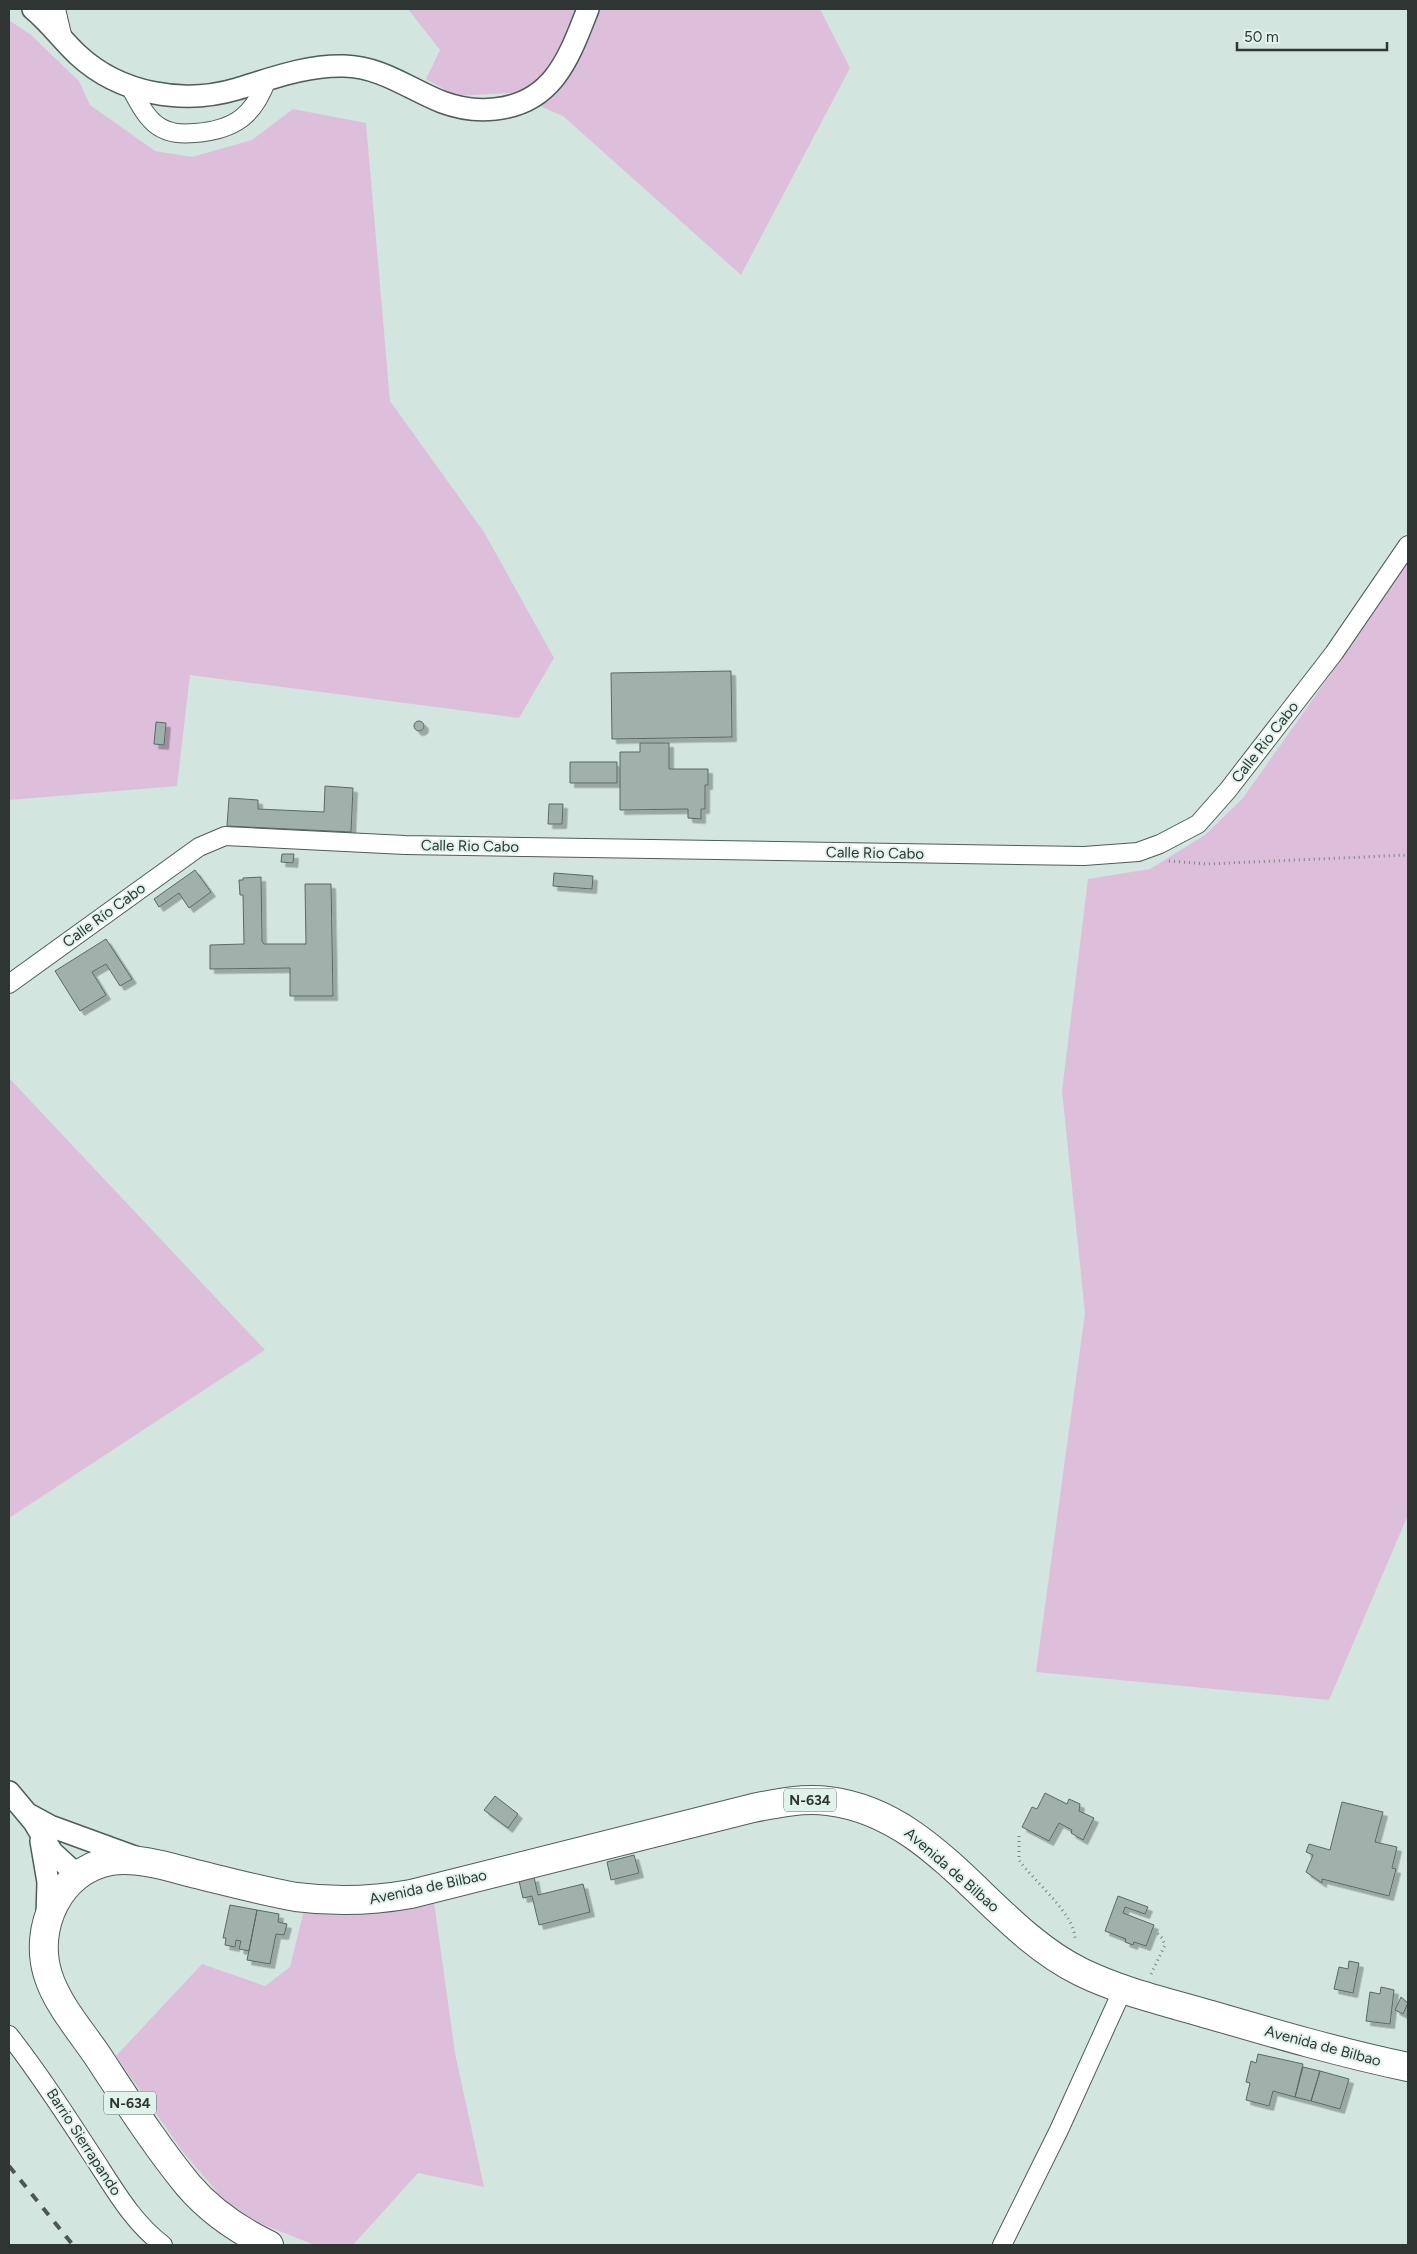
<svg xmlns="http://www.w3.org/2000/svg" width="1417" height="2254" viewBox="0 0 1417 2254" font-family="Figtree,sans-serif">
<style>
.green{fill:#debfdb}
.building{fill:#9fb1aa;stroke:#596a64;filter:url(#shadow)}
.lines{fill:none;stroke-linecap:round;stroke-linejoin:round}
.minor-casing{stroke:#4d5d57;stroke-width:20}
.tertiary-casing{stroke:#4d5d57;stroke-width:24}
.trunk-casing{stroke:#4d5d57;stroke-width:30}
.path{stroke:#798581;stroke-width:3;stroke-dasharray:1 4;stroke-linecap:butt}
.minor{stroke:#fff;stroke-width:18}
.tertiary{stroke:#fff;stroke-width:21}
.trunk{stroke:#fff;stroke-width:28}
.rail{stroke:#4e5754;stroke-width:4;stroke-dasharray:9 9;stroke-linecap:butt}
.labels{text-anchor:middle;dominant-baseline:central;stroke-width:4;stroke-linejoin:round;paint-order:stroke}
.shield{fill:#e0f3eb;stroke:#636e6a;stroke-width:1}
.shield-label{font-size:14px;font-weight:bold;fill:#2e3533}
.street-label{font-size:15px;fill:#2e3533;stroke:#e0f3eb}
</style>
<defs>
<filter id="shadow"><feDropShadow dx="4.5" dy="4.5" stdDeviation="0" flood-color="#0004"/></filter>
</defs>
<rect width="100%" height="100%" fill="#d2e5de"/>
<path class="green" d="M408,9H820L850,68L741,275L563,116L509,93L456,96L426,79L440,50Z
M9,20L31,35L79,81L90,105L155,151L192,157L252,140L293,109L366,123L390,401L484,532L554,658L519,718L190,675L177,786L9,800Z
M1408,561V1515L1329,1700L1036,1672L1085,1313L1062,1091L1088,879L1150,869L1205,835L1243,798L1364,627Z
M9,1078L265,1350L9,1518Z
M434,1902L455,2053L484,2187L418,2173L353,2245H315L259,2223L224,2200L183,2152L116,2056L202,1964L265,1986L290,1967L304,1910L344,1915L381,1911Z"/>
<path class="building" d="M731,671L732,737L612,739L611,673Z
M414 726a5 5 0 1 1 10 0a5 5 0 1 1-10 0Z
M156,722L166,723L164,745L154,744Z
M640,743H669V769H708V785H705V809H701V819L688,818V809L620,810V752H640Z
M570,762H617V783H570Z
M325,786L353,788L351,832L227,826L229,798L258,800V809L324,812Z
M549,804H563L562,824H548Z
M282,854H294L293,863L281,862Z
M195,870L211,892L189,908L179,893L159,907L154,899Z
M554,873L593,876L592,889L553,886Z
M261,877L262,941L264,944H306L305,884H331L333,996H290V968L210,969V945L244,944L243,895H240L239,880H243V878Z
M106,939L132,979L120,986L106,964L92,972L106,995L80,1011L55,971Z
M1045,1793L1067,1804L1069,1799L1080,1804L1079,1811L1094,1818L1083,1840L1071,1833L1072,1830L1059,1823L1049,1841L1022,1827L1032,1807L1037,1809Z
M495,1796L518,1814L508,1828L484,1810Z
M1342,1802L1383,1812L1375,1842L1397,1847L1392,1868L1396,1869L1389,1896L1322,1879V1883L1306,1872L1313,1855L1306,1852L1309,1844L1330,1850Z
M634,1855L639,1873L611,1880L607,1862Z
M534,1877L538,1895L583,1884L590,1912L539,1925L532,1896L523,1898L519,1881Z
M1118,1896L1148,1907L1145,1914L1125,1907L1123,1913L1154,1925L1146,1946L1134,1942L1133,1945L1125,1942L1126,1939L1105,1931Z
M230,1905L257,1910L249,1951L239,1949L241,1941L236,1940L235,1947L225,1945L226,1938H223Z
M257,1910L279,1914L278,1922L287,1924L284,1935L276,1934L270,1964L247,1960Z
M1349,1961L1359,1963L1353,1993L1334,1989L1339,1967L1348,1969Z
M1381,1987L1394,1990L1390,2024L1366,2021L1370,1992L1380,1994Z
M1401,1997L1408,2003L1403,2014L1395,2010Z
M1258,2054L1303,2064L1295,2097L1273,2091L1269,2106L1246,2100L1250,2083L1246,2082L1251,2061L1256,2063Z
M1303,2067L1320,2071L1311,2101L1295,2097Z
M1320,2071L1349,2079L1340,2109L1311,2101Z"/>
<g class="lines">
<g class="minor-casing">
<path id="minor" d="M56,9L63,39
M129,85C137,99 145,117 158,126C170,134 182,134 195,133C234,130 254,116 267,79
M9,984L199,847L225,836L405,845L1084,856L1138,852L1160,844L1198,824L1228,790L1334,653L1408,545
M9,2035C38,2072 64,2112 90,2152C112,2185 131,2221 163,2245
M1002,2245L1059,2130L1123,1989"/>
</g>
<g class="tertiary-casing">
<path id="tertiary" d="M33,9C50,23 62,40 78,55C120,94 183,105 237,89C273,78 307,65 344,66C382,67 409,89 442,102C458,108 478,111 495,109C554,103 569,57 588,9
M9,1792L34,1822L52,1852L77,1875
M28,1814L50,1826L135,1857
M41,1841L48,1882L47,1917"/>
</g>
<g class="trunk-casing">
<path id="trunk" d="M269,2245C238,2230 211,2212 188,2185C155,2145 126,2099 97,2055C80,2030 57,2004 48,1975C33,1928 59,1870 111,1861C139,1857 169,1867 196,1874C229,1882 262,1891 296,1897C335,1902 372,1901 411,1894L753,1808C778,1803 803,1798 828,1801C937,1814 989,1927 1081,1972C1122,1992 1167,2002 1211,2015C1276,2034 1341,2053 1408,2067"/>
</g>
<path class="path" d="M1169,861L1207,864L1408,855
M1019,1836V1860C1033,1881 1077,1915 1075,1941
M1151,1974L1165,1945L1162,1938L1157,1933"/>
<use href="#minor" class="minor"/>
<use href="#tertiary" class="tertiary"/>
<use href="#trunk" class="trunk"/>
<path class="rail" d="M9,2166L73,2245"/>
</g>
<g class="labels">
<g class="shield">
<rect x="784" y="1788.5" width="52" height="23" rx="4"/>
<rect x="104" y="2091.5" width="52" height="23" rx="4"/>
</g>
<g class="shield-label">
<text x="810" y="1800">N-634</text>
<text x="130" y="2103">N-634</text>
</g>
<g class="street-label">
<text transform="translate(1265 742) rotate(-52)">Calle Rio Cabo</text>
<text transform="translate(470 846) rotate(1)">Calle Rio Cabo</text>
<text transform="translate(875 853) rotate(1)">Calle Rio Cabo</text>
<text transform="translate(104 915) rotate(-36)">Calle Río Cabo</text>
<text transform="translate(952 1870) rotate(41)">Avenida de Bilbao</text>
<text transform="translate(428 1887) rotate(-12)">Avenida de Bilbao</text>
<text transform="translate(1323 2046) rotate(15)">Avenida de Bilbao</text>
<text transform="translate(84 2142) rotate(57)">Barrio Sierrapando</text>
</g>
</g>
<rect width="1417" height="2254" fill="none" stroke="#2e3533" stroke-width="20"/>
<path d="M1237 42v8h150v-8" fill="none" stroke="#2e3533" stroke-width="2.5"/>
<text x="1244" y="42" font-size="15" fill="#2e3533" stroke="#e0f3eb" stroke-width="4" paint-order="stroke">50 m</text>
</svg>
